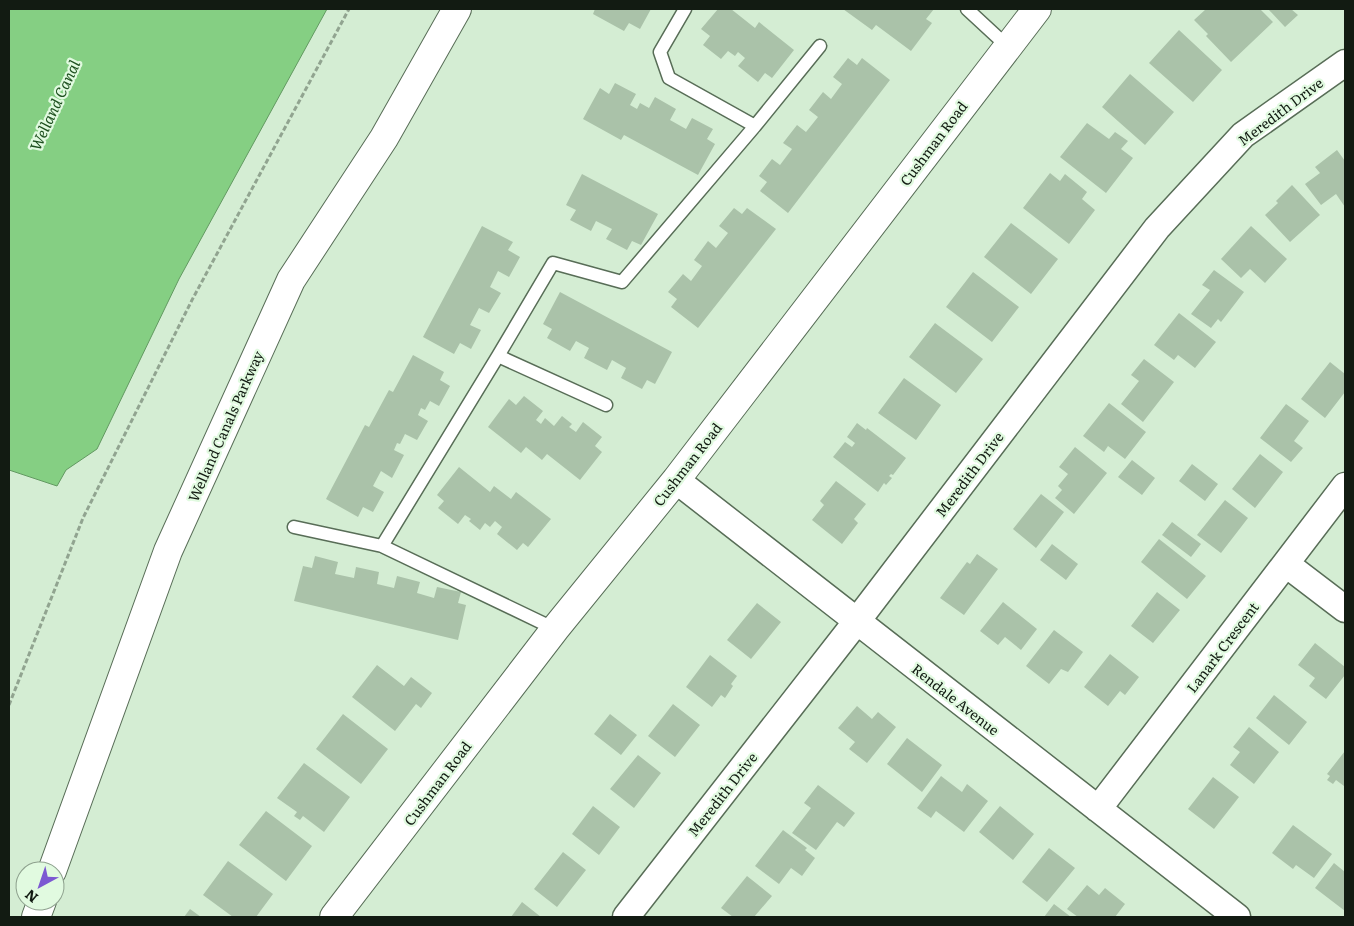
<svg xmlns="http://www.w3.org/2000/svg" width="1354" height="926" viewBox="0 0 1354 926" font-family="Literata,serif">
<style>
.water{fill:#85cf83;stroke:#629961}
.building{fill:#aac2a9}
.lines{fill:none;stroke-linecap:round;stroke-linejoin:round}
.lane-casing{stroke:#586d57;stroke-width:15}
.street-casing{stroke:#586d57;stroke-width:29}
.secondary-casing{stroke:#586d57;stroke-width:30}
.path{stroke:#91a490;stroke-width:3;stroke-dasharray:5 2.5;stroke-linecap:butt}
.lane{stroke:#fff;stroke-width:12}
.street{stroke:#fff;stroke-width:26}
.secondary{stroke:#fff;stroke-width:28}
.labels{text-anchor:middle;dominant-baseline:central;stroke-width:4.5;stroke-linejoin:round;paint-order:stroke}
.street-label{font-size:14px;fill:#121b12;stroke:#e1fae0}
.water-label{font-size:15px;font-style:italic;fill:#1d4f1e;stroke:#e1fae0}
</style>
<rect width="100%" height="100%" fill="#d4edd3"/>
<path class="water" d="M9,9H327L179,279L97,449L66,470L57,486L9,470Z"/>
<path class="building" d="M595,9H651L640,29L629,23L624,31L593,14Z
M718,9H731L755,28L759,22L794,50L772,78L765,73L758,82L738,66L745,58L738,52L735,56L728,51L721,59L703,45L710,36L701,29Z
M843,9H934L926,19L932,23L911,51L876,25L872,30Z
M1206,9H1260L1273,22L1231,62L1206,36L1208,34L1194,20Z
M1271,9H1291L1298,15L1285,27L1269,10Z
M1179,30L1222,70L1193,102L1149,63Z
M848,58L857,65L862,58L890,80L788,213L760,191L767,182L759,176L772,159L780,165L792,149L783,143L797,125L806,132L818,117L809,110L823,92L831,99L842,84L833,77Z
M1130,74L1174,112L1145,145L1102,107Z
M615,83L636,94L630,105L637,109L640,103L649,108L655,97L676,109L670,120L686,129L692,118L713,129L707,139L715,144L698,175L624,135L621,140L583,119L600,88L609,94Z
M1087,123L1109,139L1115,132L1128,141L1121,149L1133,158L1106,193L1060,157Z
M1337,150L1345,161V207L1336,194L1321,205L1305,184L1320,173L1315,167Z
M1050,173L1060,181L1065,174L1087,192L1082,199L1095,210L1069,244L1023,208Z
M582,174L658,214L641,245L632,241L627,250L606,239L612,229L596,221L591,231L570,220L576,210L566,205Z
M1292,185L1320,215L1290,242L1265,215L1278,203L1276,201Z
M734,208L742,214L747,208L776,229L698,328L671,307L677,299L668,292L683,274L691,281L702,266L694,260L708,241L716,248L728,233L719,226Z
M1011,223L1058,259L1031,294L984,257Z
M482,226L513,242L508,250L520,257L509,277L498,271L490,287L501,293L489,313L479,308L470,325L481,330L471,349L460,343L454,354L423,337Z
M1251,226L1287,259L1265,283L1250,269L1241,278L1221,259Z
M1214,270L1244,292L1221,322L1218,319L1211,328L1191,314L1210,290L1202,285Z
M973,272L1019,307L992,342L946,307Z
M560,292L672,352L655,384L647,380L642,389L621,378L626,368L612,360L607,370L584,358L589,348L576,341L570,351L547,338L552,329L543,324Z
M1179,313L1216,342L1195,368L1178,355L1174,360L1154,345Z
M935,323L983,359L956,393L909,357Z
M413,355L444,372L440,380L450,386L439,406L430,401L425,410L421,408L418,415L428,421L417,440L405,434L400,444L397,443L394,450L404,455L392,478L381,471L373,486L384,492L373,512L363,507L358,517L326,499L365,425L369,427L389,390L393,392Z
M1144,359L1174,382L1143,422L1121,404L1139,381L1131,375Z
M1330,362L1345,374V392L1325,418L1301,399Z
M904,378L941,405L916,440L878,413Z
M524,396L543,411L536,420L541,424L545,418L554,426L562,416L572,424L569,427L576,432L583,422L602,437L595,446L602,452L580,480L547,454L542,460L526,447L521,453L488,427L509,399L516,405Z
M1109,403L1146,432L1125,459L1108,446L1104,452L1083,436Z
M1286,404L1309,421L1294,441L1303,448L1291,462L1260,438Z
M857,423L866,430L867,428L906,458L893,475L891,474L889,476L892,478L886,485L884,483L878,492L833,457L845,442L852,447L855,443L847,437Z
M1075,447L1107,473L1074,514L1055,498L1062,490L1058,486L1068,474L1059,467Z
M1260,454L1283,472L1255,508L1232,489Z
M1132,460L1155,478L1142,495L1118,477Z
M1192,464L1218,484L1205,501L1179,481Z
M459,467L490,492L494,486L511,499L516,492L551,519L528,547L523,543L517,550L497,534L502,527L495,521L490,527L485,523L480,530L469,521L471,519L465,515L458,524L438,508L444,501L437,495Z
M836,481L866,504L854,519L858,523L842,544L812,520L824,505L820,501Z
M1041,494L1064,512L1036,548L1013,529Z
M1225,500L1248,518L1221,553L1197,535Z
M1172,522L1201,544L1191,557L1162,535Z
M1159,539L1206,576L1187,599L1141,562Z
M1052,544L1078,564L1066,580L1040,560Z
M977,554L998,569L964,615L940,598L967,562L970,564Z
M315,556L338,562L335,574L354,578L356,567L379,572L377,584L394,588L397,576L420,582L417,593L434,598L437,587L461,592L458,603L466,605L458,640L294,601L303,566L312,568Z
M1157,592L1180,610L1153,643L1131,626Z
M1003,602L1037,629L1021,650L1005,637L998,645L980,631Z
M757,603L781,622L751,659L727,640Z
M1054,630L1083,652L1068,672L1061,669L1049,684L1026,666Z
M1315,643L1345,667V675L1326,699L1309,686L1315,678L1298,665Z
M1110,654L1139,677L1125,695L1120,691L1108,706L1084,687Z
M710,655L737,676L731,684L733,686L725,698L721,695L712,707L686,687Z
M377,665L404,686L411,677L432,693L421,708L416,704L395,731L352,697Z
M1274,695L1307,722L1289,745L1256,718Z
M673,704L700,725L675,757L648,736Z
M857,706L872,719L878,712L896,727L867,763L849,749L855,742L838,728Z
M343,714L388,749L361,784L316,749Z
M610,714L637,735L621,755L594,734Z
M1249,727L1279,752L1254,784L1230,765L1240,752L1233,747Z
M907,738L942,765L922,792L887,764Z
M1345,751V784L1344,786L1336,780L1333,784L1327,780L1330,776L1327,774Z
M638,755L661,773L634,808L610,789Z
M304,763L350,797L324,832L303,816L300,820L294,816L297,812L277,798Z
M941,776L962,792L967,784L988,801L964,832L936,811L931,818L917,808Z
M1213,777L1239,797L1214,829L1188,809Z
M818,785L855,813L844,827L837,822L816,850L792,833L811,808L804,803Z
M593,806L620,827L599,855L572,834Z
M1000,806L1034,834L1013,860L979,832Z
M266,811L312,846L286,881L239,845Z
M1293,825L1332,854L1314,878L1296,865L1293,869L1272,853Z
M783,830L807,848L805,850L815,858L802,876L791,868L779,884L755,866Z
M1049,848L1075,868L1047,902L1022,882Z
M563,852L586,870L557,907L534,889Z
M228,861L273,894L256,917H233L203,895Z
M1334,863L1345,872V911L1315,888Z
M747,876L772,896L754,917H733L721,908Z
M1087,885L1099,895L1105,888L1125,904L1115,917H1078L1067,909Z
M522,902L541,917H511Z
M1054,904L1071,917H1044Z
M190,909L201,917H184Z"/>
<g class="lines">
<g class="lane-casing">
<path id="lane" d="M685,9L660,52L669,78L755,126
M967,9L1007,46
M498,356L606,405
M294,527L382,546L555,629
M382,546L498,356L553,263L622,282L755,126L820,46"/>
</g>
<g class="street-casing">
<path id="street" d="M676,480L1237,917
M1286,564L1345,609
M1098,809L1345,486
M626,917L857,621L1157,228L1243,135L1345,63"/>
</g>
<g class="secondary-casing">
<path id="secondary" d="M52,871L168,551L291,280L384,138L457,9
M36,917L42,901
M334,917L555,629L676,480L1037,9"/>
</g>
<path class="path" d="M9,705L83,518L192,300L349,9"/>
<use href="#lane" class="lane"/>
<use href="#street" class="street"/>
<use href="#secondary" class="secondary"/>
</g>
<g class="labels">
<g class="street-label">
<text transform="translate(1280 111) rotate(-37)">Meredith Drive</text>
<text transform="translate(933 143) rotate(-53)">Cushman Road</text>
<text transform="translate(225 426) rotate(-66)">Welland Canals Parkway</text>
<text transform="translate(687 464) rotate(-52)">Cushman Road</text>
<text transform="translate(969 474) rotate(-53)">Meredith Drive</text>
<text transform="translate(1222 647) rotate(-53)">Lanark Crescent</text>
<text transform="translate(956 699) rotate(38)">Rendale Avenue</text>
<text transform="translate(437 783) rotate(-53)">Cushman Road</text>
<text transform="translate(722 794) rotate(-52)">Meredith Drive</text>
</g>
<g class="water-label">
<text transform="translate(54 105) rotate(-65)">Welland Canal</text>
</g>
</g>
<rect width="1354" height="926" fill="none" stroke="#121b12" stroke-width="20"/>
<g transform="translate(40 886) rotate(220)"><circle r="24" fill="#e1fae0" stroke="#8ea18e"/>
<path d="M0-4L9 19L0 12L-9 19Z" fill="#7c58d2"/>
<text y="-8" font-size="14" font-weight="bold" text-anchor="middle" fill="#121b12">N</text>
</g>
</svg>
